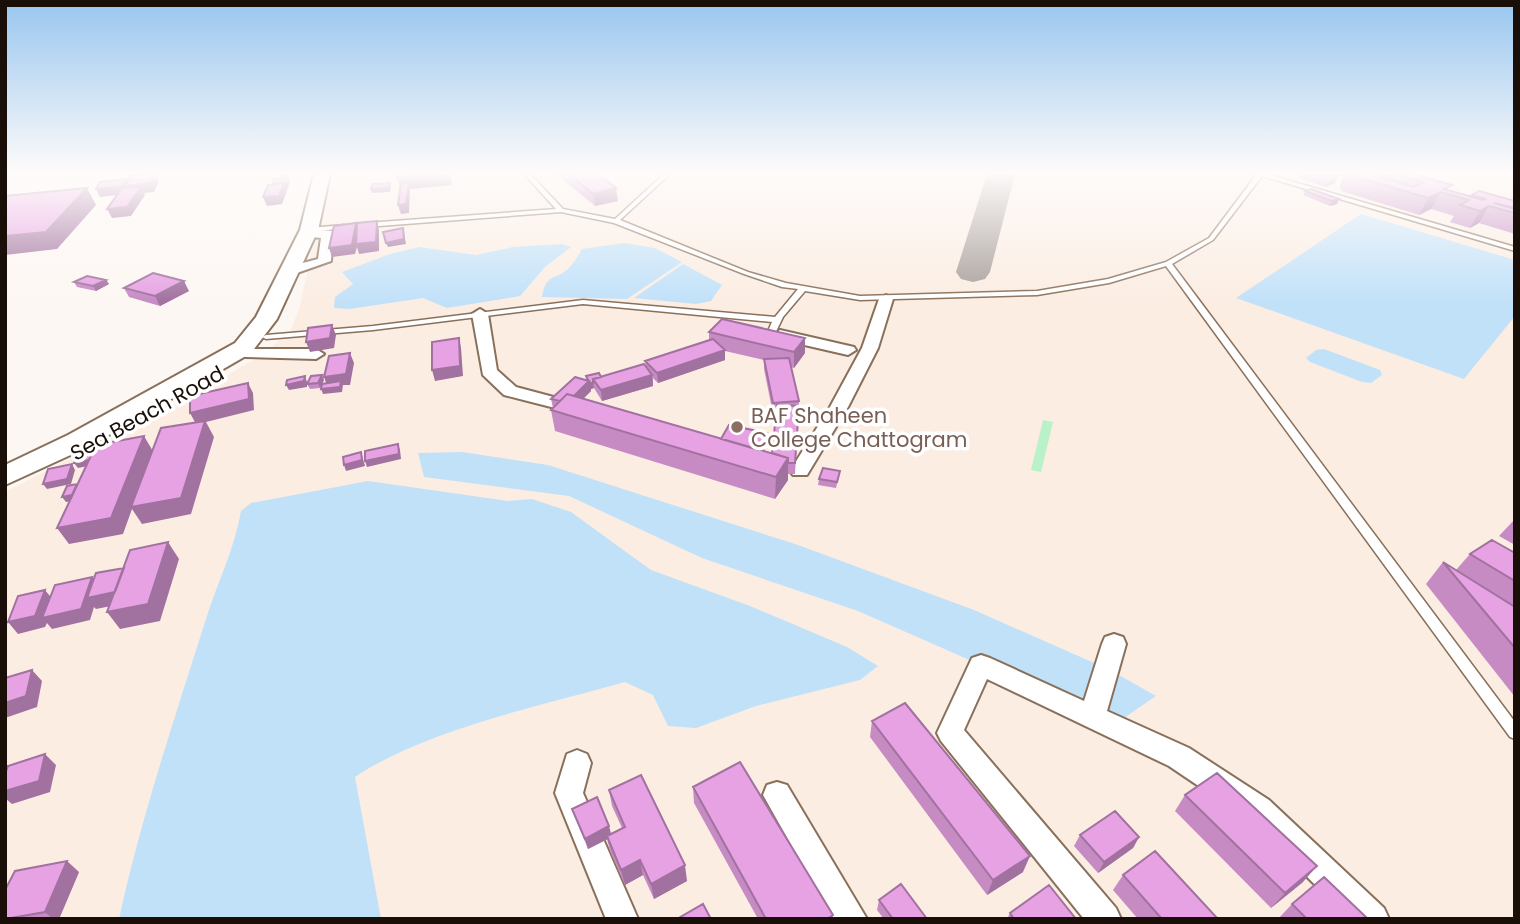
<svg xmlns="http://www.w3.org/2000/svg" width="1520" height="924" viewBox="0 0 1520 924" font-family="Poppins,sans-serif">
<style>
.built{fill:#fbede2}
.green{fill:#b9f1c8}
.water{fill:#c1e1f9}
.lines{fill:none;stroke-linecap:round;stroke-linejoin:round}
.taxiway{fill:#a69e99;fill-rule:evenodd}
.lane-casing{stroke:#89705b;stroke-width:3}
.street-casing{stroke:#89705b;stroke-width:4}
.secondary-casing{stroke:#89705b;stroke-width:4}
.lane{fill:#fff;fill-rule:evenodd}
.street{fill:#fff;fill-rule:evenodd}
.secondary{fill:#fff;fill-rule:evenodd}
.wall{fill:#c68bc3;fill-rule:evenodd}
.shaded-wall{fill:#a1719f}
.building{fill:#e6a2e3;stroke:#a1719f;stroke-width:2}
.education-dot{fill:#8d6e63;stroke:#fff;stroke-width:2.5}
.labels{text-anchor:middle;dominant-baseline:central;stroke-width:7;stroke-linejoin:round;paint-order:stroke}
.street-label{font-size:21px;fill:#190f08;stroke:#fff}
.education-label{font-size:21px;fill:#785e54;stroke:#fff;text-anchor:start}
</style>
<rect width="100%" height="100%" fill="#fdf7f3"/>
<path class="built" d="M334,174H1515V919H5V492L194,395L263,354L281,339L288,338L300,306L317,224Z"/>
<path class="green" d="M1043,420L1053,422L1041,472L1031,470Z"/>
<path class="water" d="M1361,214L1515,260V316L1464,379L1236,298Z
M624,243L655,248L682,262L627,299L542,297C546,273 554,281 568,269C574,263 578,256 582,249Z
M562,244L571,247L545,267L520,296L447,308L423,298L350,309L334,308L335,297L353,284L342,272L390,254L419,247L476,255L513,247Z
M683,264L722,285L711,301L696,304L634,298Z
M1324,349L1380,370L1382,375L1371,383L1362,382L1310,362L1306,358L1316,350Z
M462,452L548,465L798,545L974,610L1110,670L1156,696L1108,729L1054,697L858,611L702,558L569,496L424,477L418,453Z
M368,481L508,501L532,499L571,512L651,570L750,606L847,647L878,666L860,680L756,706L696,728L668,726L653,695L625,682C541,706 427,729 355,777L381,919H119C141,818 174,720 205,622C217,583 234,551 241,511L251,503Z"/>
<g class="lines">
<path class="taxiway" d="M987,174H1015L990,272L985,279L973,282L961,279L956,272Z"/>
<g class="lane-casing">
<path id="lane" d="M524,174H530L563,209L615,219L664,174H670L620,220L748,272L786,283L860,296L1037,291L1108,279L1166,262L1209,238L1257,174H1267L1515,247V251L1262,176L1213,240L1172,264L1515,722V739L1510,737L1166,266L1109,283L1037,295L860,300L805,291L783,317L771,342L767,344L763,342L772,322L583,304L373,330L266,339L262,337L266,335L373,326L583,300L775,317L798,289L782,287L744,274L614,223L561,212L366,227L363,225L366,223L556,209Z
M344,225L346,226V228L309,232L306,230L309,228Z"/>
</g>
<g class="street-casing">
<path id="street" d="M308,229L333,231L331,261L294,274H284V268L318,259L321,238L303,236L302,233Z
M886,295L893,299L878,348L848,407L807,475H793L790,471L830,407L862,348L879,299Z
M480,309L488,314L497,370L516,387L561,399L564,403L561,407L555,408L504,395L483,375L472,314Z
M780,330L854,347L856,350L848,355L774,338L772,335Z
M251,349H316L324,354L316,359L245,357L243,354Z
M1114,634L1123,637L1126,644L1107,711L1189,748L1269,800L1384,908L1389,919H1350L1249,820L1169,766L987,679L964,730L1116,908L1121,919H1084L941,741L937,733L972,658L981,655L990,658L1084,701L1102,644L1105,637Z
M577,750L587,754L591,763L583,793L638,919H606L555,793L567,754Z
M777,782L787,785L867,919H833L763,795L767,785Z"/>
</g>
<g class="secondary-casing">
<path id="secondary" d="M314,174H330L318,230L277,319L251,353L88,447L5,485V465L68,435L235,343L256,317L300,230Z"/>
</g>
<use href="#lane" class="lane"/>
<use href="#street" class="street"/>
<use href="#secondary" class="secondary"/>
</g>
<path class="wall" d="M556,174H598L618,201L595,206Z
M1300,174H1413L1449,190L1471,197L1472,195L1515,201V234L1479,223L1470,228L1450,222L1454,216L1431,209L1419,215L1341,191L1342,189L1339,188L1343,177L1338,176L1335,183L1326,187L1299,178Z
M1305,191L1339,199L1337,204L1330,206L1303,195Z
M106,280L109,284L96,291L77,287L74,282Z
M124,288L189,291L160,306L129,297Z
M709,332L805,338V353L794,368L791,367L799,401L795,474H788V480L775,499L555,431L551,410L553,408L551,399L586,380V376L601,377L646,367L645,361L709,340ZM725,351L764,360V369L773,414L776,413L772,453L764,451L767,444V433L721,439L583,399L591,391V389L594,388L602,401L653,386V378L658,383L725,360Z
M324,380L320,388L310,389L307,384Z
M840,471L836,488L818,485L819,479Z
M1515,519V545L1499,536Z
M1515,553V697L1426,584L1443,562L1456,570L1470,554Z
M872,721L1023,872L987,895L870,737Z
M693,787L833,915V919H758L694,803Z
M609,790L687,881L654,899L643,875L625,885L610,851L607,839L588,849L572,809L611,834L622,828L612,806Z
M1185,795L1303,882L1271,908L1175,811Z
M1080,835L1139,837L1133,848L1098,873L1074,846Z
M79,872L59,919H5Z
M1123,875L1218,919H1138L1113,890Z
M879,900L927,919H884L877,910Z
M1292,904L1368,919H1278Z
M1010,913L1076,919H1007Z"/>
<path class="shaded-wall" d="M155,174H156L159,181L154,192L144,193L145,195L131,216L112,218L107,209L128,194L100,197L96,189L127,179L130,185Z
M285,174H289L286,179L281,180L279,175Z
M439,174H451L452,185L410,189L409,213L401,214L398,205L401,190L397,178Z
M1332,174H1339L1335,183L1326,187Z
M288,178L290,182L282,204L267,206L263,197L274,192Z
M390,183L391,187L390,192L372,193L371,189Z
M87,188L96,205L57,249L5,255V236Z
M616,188L618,201L595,206L593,194Z
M1441,192L1431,209L1419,215L1428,198Z
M1339,199L1337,204L1330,206L1332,201Z
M1489,206L1479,223L1470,228L1480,211Z
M377,221L379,230V251L359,254L357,247L355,254L332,257L329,248L356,223L359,232Z
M403,228L406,244L388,247L386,243Z
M106,280L109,284L96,291L93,286Z
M184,281L189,291L160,306L155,296Z
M332,325L336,335L334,348L310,352L306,342Z
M459,338L461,348L463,376L435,381L432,370Z
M805,338V353L794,368V352Z
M725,350V360L658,383L657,373Z
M350,353L354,363L350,385H343L342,392L323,394L321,389L328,388L324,377Z
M322,375L324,380L320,388L318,383Z
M652,375L653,386L602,401L601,390Z
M305,376L307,382V387L289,390L286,385Z
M589,381L593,383L594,388L591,389V391L568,414L566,403Z
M248,383L253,393L254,410L206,422L214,437L191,514L142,524L132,509L123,534L69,544L57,528L144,436L154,453L196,424L190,413Z
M767,433V444L757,463V452Z
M398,444L400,450L401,459L367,467L365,461Z
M361,452L365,466L346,471L344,465Z
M99,458L103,463L78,468L74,463Z
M788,458V480L775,499L776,477Z
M72,464L75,470L71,484L47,489L43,484Z
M75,494L79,500L66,502L62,497Z
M168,542L179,559L160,621L120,629L107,612Z
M92,577L101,588L117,592L126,603L96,609L94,607L90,620L52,629L47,623L45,627L18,634L8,622L45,590L54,601Z
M32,670L42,681L37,707L5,718V703Z
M45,754L56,765L50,792L12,804L5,798V763L12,769Z
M609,826L612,837L588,849L585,839Z
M1139,837L1133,848L1098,873L1104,862Z
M1030,856L1023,872L987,895L993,880Z
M640,860L643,875L625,885L621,870Z
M67,861L79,872L59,919H53L45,912Z
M685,865L687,881L654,899L651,884Z
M1317,866L1303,882L1271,908L1285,893Z"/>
<path class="building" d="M145,174H155L150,183L125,186L131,175Z
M398,174H439L397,178Z
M569,174H598L616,188L593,194Z
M1348,174H1380L1385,175L1380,177L1413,187L1424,182L1396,174H1413L1452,185L1444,189L1483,200L1485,199L1472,195L1479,191L1515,201V208L1494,203L1515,209V213L1489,206L1480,211L1460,205L1469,200L1441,192L1428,198Z
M288,178L286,186H285L284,183L273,184L274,179Z
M127,179L123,186L96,189L100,182Z
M284,183L279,196L263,197L268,185Z
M390,183L389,187L371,189L372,184Z
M409,183L406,204L398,205L401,184Z
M141,187L127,207L107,209L122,188Z
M87,188L46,232L5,236V196Z
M1311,189L1339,199L1332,201L1305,191Z
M377,221L376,242L356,244L357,223Z
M356,223L352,245L329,248L334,226Z
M403,228L404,239L386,243L383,232Z
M153,273L184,281L155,296L124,288Z
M87,276L106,280L93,286L74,282Z
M722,319L805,338L794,352L709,332Z
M332,325L330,338L306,342L308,328Z
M459,338L460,366L432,370V342Z
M713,339L725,350L657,373L645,361Z
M350,353L346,374L324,377L329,356Z
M789,358L799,401L773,403L764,359Z
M644,364L652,375L601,390L593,379Z
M599,373L601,377L593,379V383H590L589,381V382L586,376Z
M322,375L318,383L307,384L311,376Z
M305,376L304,381L286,385L287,380Z
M575,377L589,381L574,396L567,394L560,401L551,399Z
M341,381L340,387L321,389L322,384Z
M248,383L249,399L190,413V396Z
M567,394L788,458L776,477L551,410Z
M777,405L799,406L795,463H788V458L772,453Z
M205,421L181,498L131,507L161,428Z
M729,425L767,433L759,450L721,439Z
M144,436L111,518L57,528L96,445Z
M398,444L399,454L365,461V451Z
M94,448L89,460L74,463L78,451Z
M361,452L362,460L344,465L343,457Z
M72,464L67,479L43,484L48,469Z
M823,468L840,471L837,482L819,479Z
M77,484L72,495L62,497L67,486Z
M1492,540L1515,553V581L1470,554Z
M168,542L148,604L107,612L130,550Z
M1443,562L1515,607V648Z
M124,568L115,592L87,598L96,573Z
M92,577L81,609L42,618L55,585Z
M45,590L35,616L8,622L18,596Z
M32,670L26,696L5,703V678Z
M905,703L1030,856L993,880L872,721Z
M45,754L39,781L5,791V774L8,766Z
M740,762L833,915L827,919H766L693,787Z
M1217,773L1317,866L1285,893L1185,795Z
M641,775L685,865L651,884L640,860L621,870L607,836L625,827L609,790Z
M597,797L609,826L585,839L572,809Z
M1115,811L1139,837L1104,862L1080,835Z
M1155,851L1218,919H1162L1123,875Z
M67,861L45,912L5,919V890L15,871Z
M1324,877L1368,919H1307L1292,904Z
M901,884L927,919H893L879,900Z
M1049,885L1076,919H1014L1010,913Z
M703,904L711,919H677Z"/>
<linearGradient id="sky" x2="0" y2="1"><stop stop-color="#98c6ef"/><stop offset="0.57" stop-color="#fefbfa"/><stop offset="1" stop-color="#fefbfa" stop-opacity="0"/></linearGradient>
<rect width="1520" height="303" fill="url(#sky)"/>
<circle class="education-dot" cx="737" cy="427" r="7"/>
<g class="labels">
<g class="street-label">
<text transform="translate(147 413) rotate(-29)">Sea Beach Road</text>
</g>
<g class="education-label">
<text x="751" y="415">BAF Shaheen<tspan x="751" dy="24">College Chattogram</tspan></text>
</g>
</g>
<rect width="1520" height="924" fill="none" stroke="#190f08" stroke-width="14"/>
</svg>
